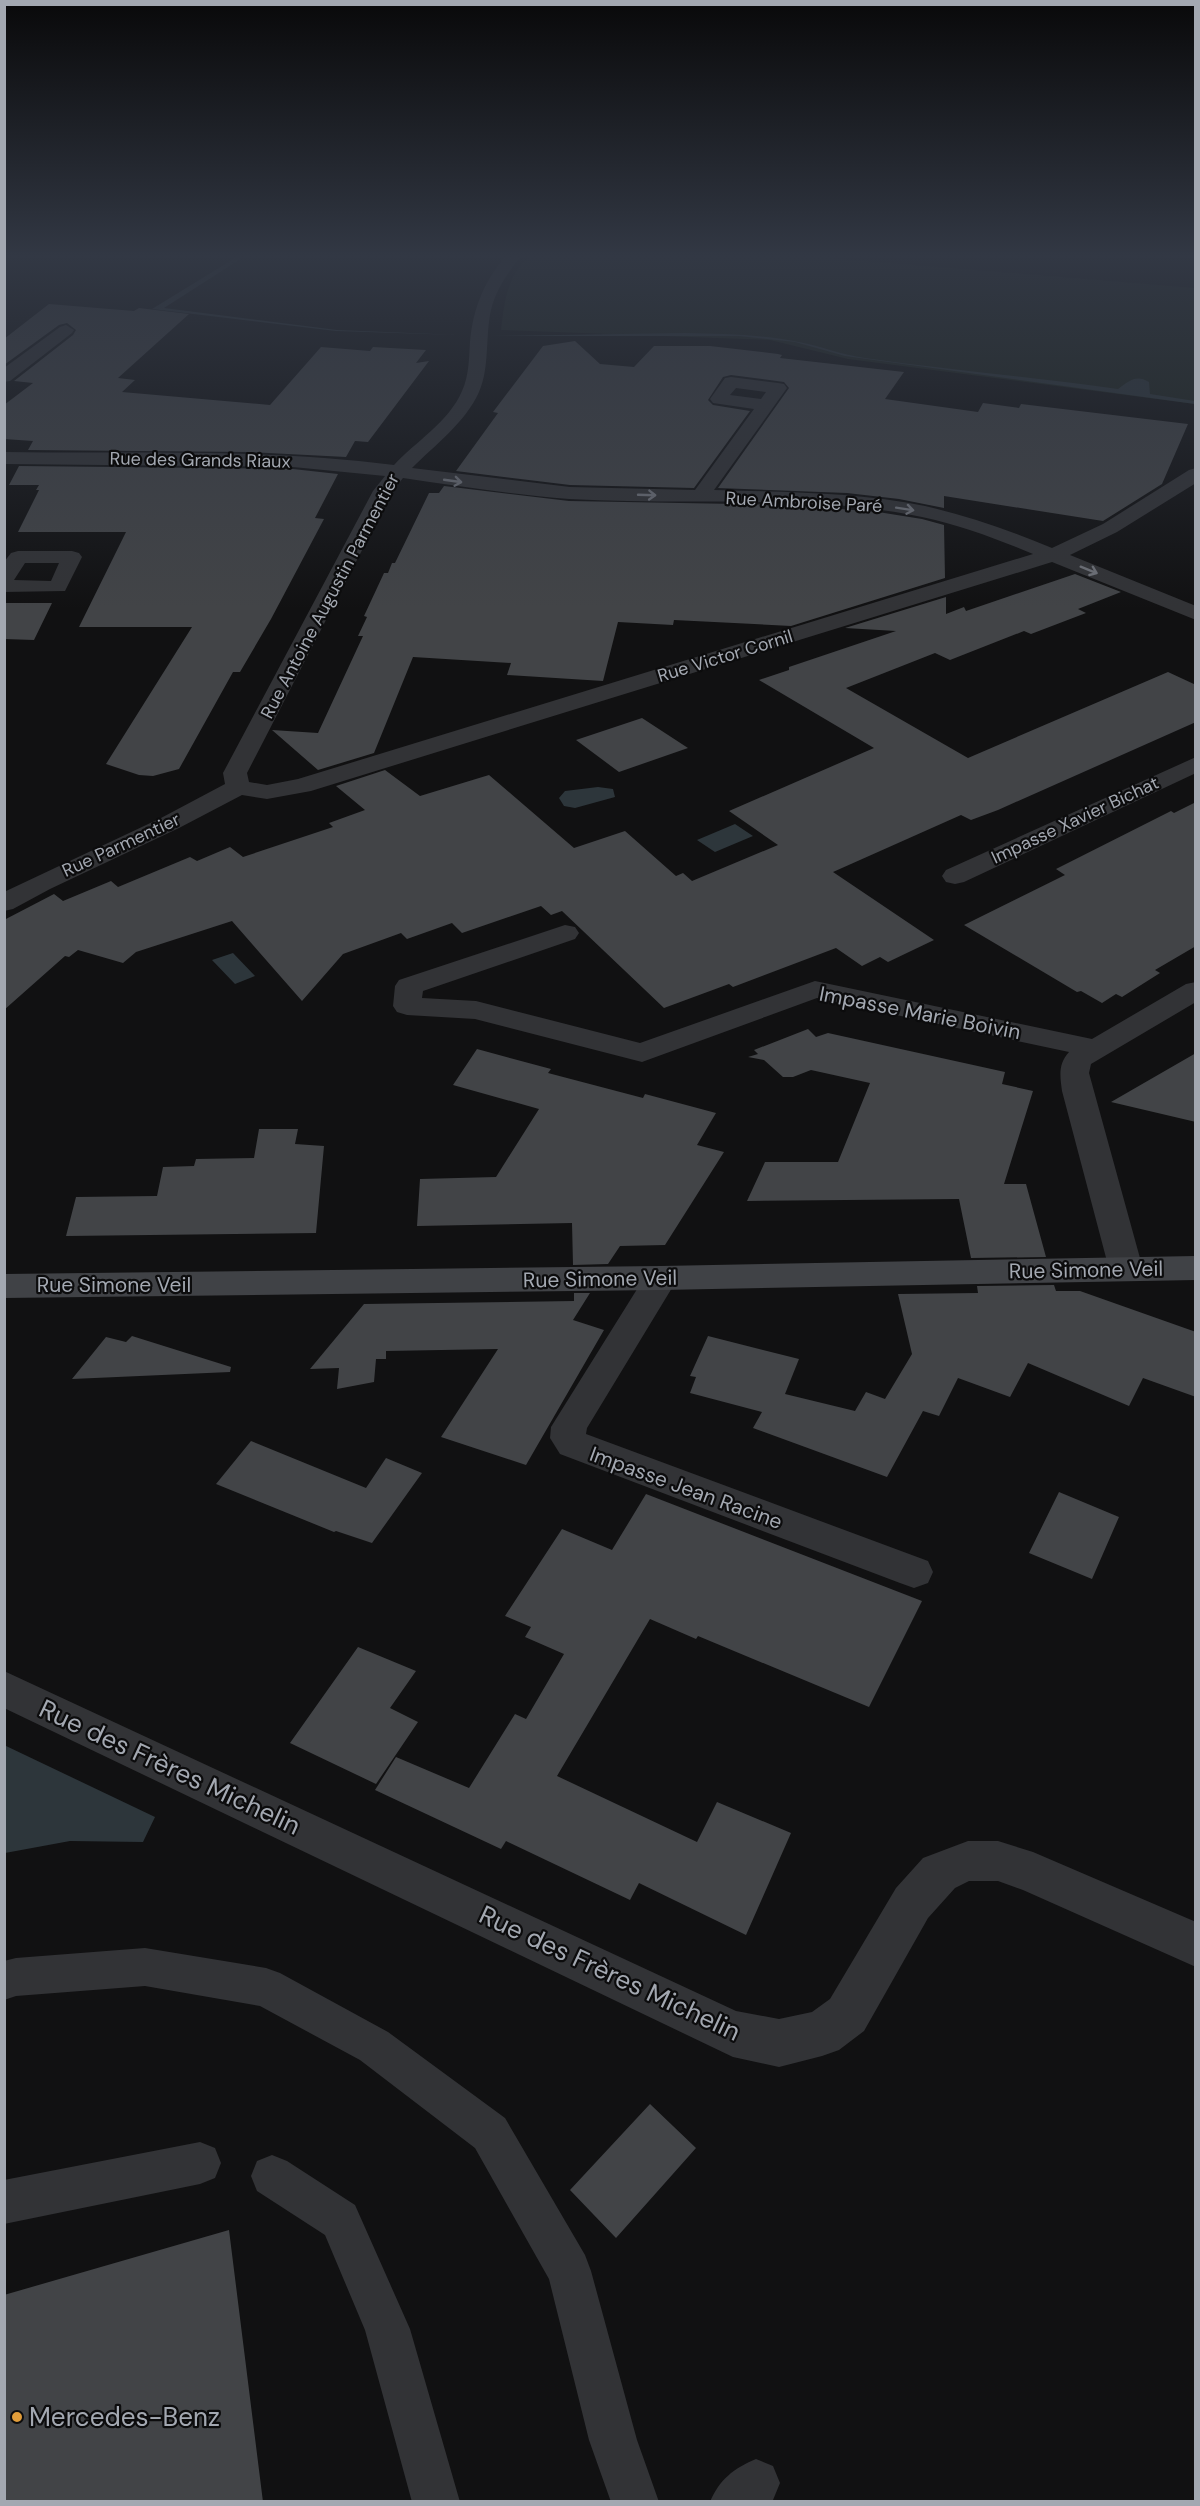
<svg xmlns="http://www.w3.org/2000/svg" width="1200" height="2506" viewBox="0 0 1200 2506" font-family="'DM Sans',sans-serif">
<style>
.green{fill:#1d241e}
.water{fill:#2d363b}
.building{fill:#424447}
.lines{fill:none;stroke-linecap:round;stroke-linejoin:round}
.service{fill:#323336;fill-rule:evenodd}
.minor{fill:#323336;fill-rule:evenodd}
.secondary{fill:#404246;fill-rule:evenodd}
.oneway{stroke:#70737a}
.poi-dot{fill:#e19d3a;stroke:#0c0c0d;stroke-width:2}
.labels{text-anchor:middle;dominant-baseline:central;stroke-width:4.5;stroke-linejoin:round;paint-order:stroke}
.far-street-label{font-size:18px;fill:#a3a8b1;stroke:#0c0c0d}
.street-label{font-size:21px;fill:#a3a8b1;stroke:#0c0c0d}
.near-street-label{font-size:26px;fill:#a3a8b1;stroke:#0c0c0d}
.near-poi-label{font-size:26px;fill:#a3a8b1;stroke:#0c0c0d;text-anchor:start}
</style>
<rect width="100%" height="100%" fill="#111112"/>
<path class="green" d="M528,258H831L1195,288V404L848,359L770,340L501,330C504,304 507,276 528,258Z"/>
<path class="water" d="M235,258H242L164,308L337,330L458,335L336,331L152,309Z
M685,333C723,334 761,334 799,342C821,346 842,355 865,358C949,370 1034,377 1118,389C1129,381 1136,374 1149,382L1150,394L1195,401V404L845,356L795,342L739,336H488Z
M598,787L613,789L615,797L575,808L564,806L559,798L565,791Z
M735,824L753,836L715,852L697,840Z
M233,953L255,976L235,984L212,960Z
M4,1745L155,1817L143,1842L70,1841L5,1853Z"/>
<path class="building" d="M49,304L134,311L139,308L189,314L118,378L135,380L122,392L270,405L321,347L370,351L373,347L426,350L416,363L429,361L368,442L355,441L346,457L248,452L28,450L33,441L4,439V405L33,383L14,381L73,335L76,330L67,323L59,325L4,365V339Z
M575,341L600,364L634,367L654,346H710L778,354L782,355L780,358L904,372L885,399L978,412L983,403L1019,408L1021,404L1188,424L1162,484L1103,521L944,496V508L899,499L847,493L718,488L789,388L784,382L731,375L723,377L708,400L713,405L750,411L694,488L570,485L456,471L498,413L493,412L543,346Z
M19,466L293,469L338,474L315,518L324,519L271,619L240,672H233L179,769L153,776L139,775L106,764L192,627H79L126,532H18L39,490H36L39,485H9Z
M444,486L569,501L790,505L878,512L922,519L944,525L945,578L791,626L674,620L673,625L618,622L603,681L507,675L511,663L413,657L374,753L318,770L272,730L318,733L363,636H358L367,617L364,616L384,573H388L392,563H395L429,493H439Z
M1075,574L1121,592L1078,609L1086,613L1031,634L1024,631L950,660L935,653L846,688L968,758L1168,672L1196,685V722L998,810L971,820L961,815L833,872L934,940L888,962L880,957L862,966L836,948L733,987L729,984L664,1008L562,911L551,915L541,906L462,933L452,923L407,939L401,933L343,954L302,1001L232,921L136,952L123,963L78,950L69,957L65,956L4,1010V920L54,894L63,901L111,881L118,887L190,857L197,861L230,847L243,857L333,827L329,823L365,810L336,786L385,770L420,796L489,775L574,848L625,831L676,876L683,873L692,881L778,845L729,811L874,748L759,680L789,670V667L896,631L845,628L946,597V614L964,607L966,611Z
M4,603H52L34,640L4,639Z
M642,718L688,748L619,772L576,740Z
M1196,802V946L1155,970L1160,973L1122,997L1116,994L1102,1003L1081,991L1077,992L964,925L1065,875L1056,869L1171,811L1174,813Z
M808,1029L816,1037L828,1033L1005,1072L1002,1084L1033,1091L1004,1184H1026L1046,1257L971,1258L959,1199L747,1201L765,1162H838L870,1083L811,1070L793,1077H783L764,1060L748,1057L758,1054L754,1050Z
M477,1049L551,1069L548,1073L643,1098L645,1094L716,1113L697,1145L724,1152L665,1245L620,1246L608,1264L573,1265L572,1223L417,1226L420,1179L496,1177L539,1109L453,1085Z
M1196,1053V1122L1111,1102Z
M259,1129H298L295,1144L324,1146L316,1233L66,1236L76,1197L157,1196L163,1167L194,1166L196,1159L254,1158Z
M1054,1285L1056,1291H1080L1196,1332V1397L1143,1378L1129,1406L1028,1363L1010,1397L958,1378L939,1416L923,1411L887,1477L753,1428L762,1412L690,1393L696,1377L690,1376L708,1336L799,1359L785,1394L855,1411L866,1392L885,1399L912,1354L898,1294L978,1293L977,1286Z
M574,1293H590L573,1320L604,1330L526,1465L441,1437L498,1349L386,1351V1359H376L374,1382L337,1389L339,1368L310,1369L364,1304L574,1301Z
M132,1336L231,1367L230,1372L72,1379L106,1337L126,1342Z
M251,1441L366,1488L386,1458L422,1473L372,1543L336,1531L334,1532L216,1484Z
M1059,1492L1119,1517L1092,1579L1029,1553Z
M646,1494L922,1601L869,1707L698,1636L696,1639L650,1619L557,1776L697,1842L717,1802L791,1833L746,1935L639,1883L630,1900L506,1841L501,1849L375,1790L396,1757L469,1788L515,1714L526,1719L564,1654L525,1637L531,1627L505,1616L562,1529L612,1550Z
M358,1647L416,1671L390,1708L418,1722L376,1784L290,1743Z
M650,2104L696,2148L616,2238L570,2190Z
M229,2230L263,2502H4V2295Z"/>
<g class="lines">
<path class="service" d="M145,1948L266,1968L280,1973L388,2032L505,2118L585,2255L591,2271L637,2440L659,2502H611L589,2440L549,2279L475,2148L360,2060L260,2006L145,1986L16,1996L4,2000V1961L16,1958Z
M200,2142L215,2148L221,2163L215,2178L200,2184L4,2224V2180Z
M272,2155L287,2161L355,2205L410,2329L460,2502H412L365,2330L325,2235L257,2191L251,2176L257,2161Z
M756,2459L773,2466L780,2483L773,2500L710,2502C719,2480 734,2468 756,2459Z"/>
<path class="minor" d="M504,258H519C507,275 496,289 491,310C485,337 490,367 479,392C465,423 435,445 412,468L570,487L695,490L754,409L713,403L710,399L725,378L731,377L778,383L784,384L787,388L714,490C785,492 856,492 925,506C969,516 1011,531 1052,548L1103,524L1189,470L1196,468V483L1117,532L1070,555L1196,606V620L1052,562L311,791L267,799L242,795L179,828L50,889L13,909L4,911V892L161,818L225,784L223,773L373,491L385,476L293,467L4,464V452C134,454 265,448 394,465C415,442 449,422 462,391C469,376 469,358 470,342C473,309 483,284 504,258ZM736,388L766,392L761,399L730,395ZM403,478C458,486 514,495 569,499C686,506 806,493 922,517C960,525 997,539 1033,554L298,779L267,785L249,782L247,773L392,492Z
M66,325L74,330L72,333L10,381L4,382V368L60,327Z
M18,551H72L79,553L82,557L65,591L4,592V562L11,553ZM25,563H59L51,581L14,580Z
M1196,757V773L964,882L955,884L946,882L942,876L946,870Z
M565,925L575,927L579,933L575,939L423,991L422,998L476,1001L640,1043L815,981L1092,1039L1186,984L1196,982V1002L1091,1064L1089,1073L1143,1269L1138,1277L1126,1281L1114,1277L1109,1269L1062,1091C1060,1076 1058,1064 1069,1052L817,998L642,1062L475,1019L407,1015L397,1012L393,1006L395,986L399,980Z
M661,1266L673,1270L678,1278L587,1428L586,1434L928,1561L933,1572L928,1583L914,1588L900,1583L560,1454L550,1438L551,1427L649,1270Z
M4,1671L736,2011L779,2019L812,2012L830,1999L896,1888L923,1858L968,1841H998L1033,1852L1196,1922V1967L1023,1890L998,1881H969L955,1888L928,1918L864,2031L839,2050L822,2056L779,2067L733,2057L4,1708Z"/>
<path class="secondary" d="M1196,1256V1280L661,1290L4,1298V1274L661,1266Z"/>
</g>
<defs><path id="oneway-shaft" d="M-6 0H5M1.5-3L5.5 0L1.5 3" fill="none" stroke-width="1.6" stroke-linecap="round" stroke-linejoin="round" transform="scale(1.5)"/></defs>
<g class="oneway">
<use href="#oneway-shaft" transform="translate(453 481) rotate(8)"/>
<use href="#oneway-shaft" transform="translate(647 495) rotate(2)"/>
<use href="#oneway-shaft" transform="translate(905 509) rotate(9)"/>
<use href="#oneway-shaft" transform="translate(1089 570) rotate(22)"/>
</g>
<linearGradient id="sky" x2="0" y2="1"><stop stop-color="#09090a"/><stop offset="0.42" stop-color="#323844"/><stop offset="1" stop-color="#323844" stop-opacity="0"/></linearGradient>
<rect width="1200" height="609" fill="url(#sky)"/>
<circle class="poi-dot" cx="17" cy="2417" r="6"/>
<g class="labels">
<g class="far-street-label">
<text transform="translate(200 460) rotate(1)">Rue des Grands Riaux</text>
<text transform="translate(804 502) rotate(3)">Rue Ambroise Paré</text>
<text transform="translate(330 596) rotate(-62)">Rue Antoine Augustin Parmentier</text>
<text transform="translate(725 656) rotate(-17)">Rue Victor Cornil</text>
<text transform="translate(1075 820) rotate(-25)">Impasse Xavier Bichat</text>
<text transform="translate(121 845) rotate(-25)">Rue Parmentier</text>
</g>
<g class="street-label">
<text transform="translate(920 1013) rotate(11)">Impasse Marie Boivin</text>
<text transform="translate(1086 1270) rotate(-1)">Rue Simone Veil</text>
<text transform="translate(600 1279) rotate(-1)">Rue Simone Veil</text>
<text x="114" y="1285">Rue Simone Veil</text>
<text transform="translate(686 1488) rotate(20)">Impasse Jean Racine</text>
</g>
<g class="near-street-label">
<text transform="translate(170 1767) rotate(25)">Rue des Frères Michelin</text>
<text transform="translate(610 1973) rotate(25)">Rue des Frères Michelin</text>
</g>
<g class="near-poi-label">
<text x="29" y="2417">Mercedes-Benz</text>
</g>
</g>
<rect width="1200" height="2506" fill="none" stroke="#a3a8b1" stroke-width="12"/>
</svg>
